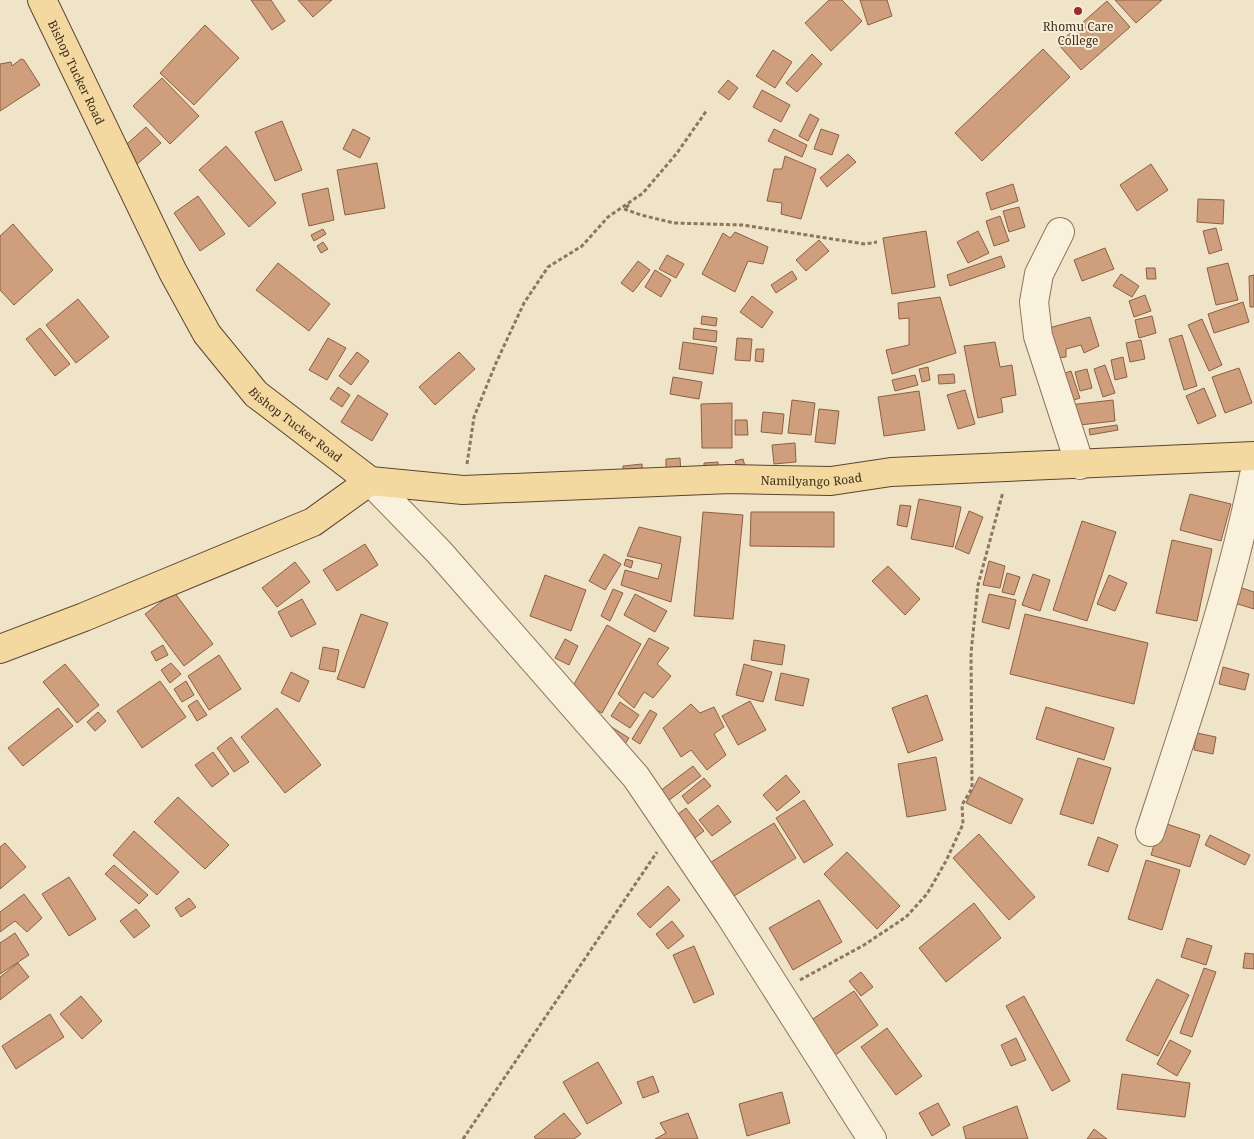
<svg xmlns="http://www.w3.org/2000/svg" width="1254" height="1139" viewBox="0 0 1254 1139" font-family="'Noto Serif',serif">
<style>
.building{fill:#cf9f7d;stroke:#8d5f41}
.lines{fill:none;stroke-linecap:round;stroke-linejoin:round}
.minor-casing{stroke:#8d765c;stroke-width:30}
.major-casing{stroke:#5b4430;stroke-width:30}
.path{stroke:#8d765c;stroke-width:3;stroke-dasharray:4 2.5;stroke-linecap:butt}
.minor{stroke:#faf1dc;stroke-width:28}
.major{stroke:#f3d9a0;stroke-width:28}
.poi-dot{fill:#9e2a2b;stroke:#f7eed8;stroke-width:2}
.labels{text-anchor:middle;dominant-baseline:central;stroke-width:4;stroke-linejoin:round;paint-order:stroke}
.poi-label{font-size:12px;fill:#3d2e20;stroke:#f7eed8}
.street-label{font-size:12px;fill:#3d2e20;stroke:#f7eed8}
</style>
<rect width="100%" height="100%" fill="#f0e4c8"/>
<path class="building" d="M251,0H271L285,21L272,30Z
M298,0H332L313,17Z
M829,0H842L862,21L831,51L805,23Z
M860,0H887L892,16L868,25Z
M1115,0H1162L1136,23Z
M1107,1L1130,27L1081,70L1058,44Z
M205,25L239,58L194,105L160,73Z
M1043,49L1070,77L982,161L955,133Z
M773,50L792,62L775,88L756,76Z
M812,54L822,64L797,92L786,83Z
M21,59L24,60L40,85L0,111V64L11,62L12,66Z
M162,78L199,116L170,144L133,106Z
M728,80L738,88L729,100L718,92Z
M762,90L790,105L781,122L753,107Z
M810,114L819,119L808,141L799,136Z
M282,121L302,170L275,181L255,132Z
M146,127L161,143L134,167L119,151Z
M353,129L370,138L360,158L343,149Z
M774,129L807,145L802,157L768,141Z
M821,129L839,135L832,155L814,149Z
M226,146L276,203L249,227L199,170Z
M848,154L856,162L827,187L820,178Z
M785,156L816,169L801,219L781,214L782,203L767,201L774,169H782Z
M377,163L385,208L345,215L337,170Z
M1151,164L1168,190L1137,211L1120,185Z
M1013,184L1018,201L991,210L986,193Z
M328,188L334,220L309,226L302,194Z
M198,196L225,234L200,251L174,213Z
M1198,199L1224,200L1223,224L1197,222Z
M1019,207L1025,227L1009,232L1003,211Z
M1000,216L1009,241L994,246L986,221Z
M13,224L53,270L14,305L0,290V236Z
M1216,228L1222,250L1209,254L1203,231Z
M323,229L326,234L314,241L311,235Z
M926,231L935,287L892,294L883,238Z
M978,231L989,253L968,263L957,242Z
M735,232L768,247L763,264L748,261L735,292L702,274L723,233L730,238Z
M819,240L829,251L806,271L796,260Z
M323,242L328,249L321,253L317,246Z
M1105,248L1114,269L1082,281L1074,260Z
M667,255L684,264L676,278L659,269Z
M1001,256L1005,267L950,286L947,275Z
M638,261L650,270L633,292L621,283Z
M278,263L330,304L309,331L256,290Z
M1228,263L1238,300L1216,305L1207,268Z
M1146,268H1155L1156,279H1147Z
M655,270L671,280L661,297L645,287Z
M792,271L797,279L776,293L771,285Z
M1121,274L1139,286L1132,297L1113,286Z
M1254,275V307H1250L1249,276Z
M1145,295L1151,311L1134,317L1129,301Z
M752,296L773,312L762,328L740,312Z
M940,297L956,353L892,374L886,350L909,345V318L899,319L898,303Z
M78,299L109,337L76,363L46,325Z
M1243,302L1249,322L1214,333L1208,314Z
M702,316L717,318L716,326L701,324Z
M1152,316L1156,333L1139,338L1135,320Z
M1090,317L1099,346L1084,353L1081,345L1066,349V357L1049,359L1041,330Z
M1202,319L1222,365L1209,371L1188,325Z
M40,328L70,364L55,376L26,339Z
M694,328L717,331L716,342L693,339Z
M1182,335L1197,386L1184,390L1169,339Z
M328,338L346,348L327,380L309,370Z
M737,338L752,339L750,361L735,360Z
M1141,340L1145,359L1130,362L1126,343Z
M683,342L717,347L713,374L679,369Z
M995,342L1000,367L1012,365L1016,395L1001,398L1003,412L978,418L964,346Z
M756,349H764L763,362L755,361Z
M357,352L369,361L351,385L339,376Z
M459,352L475,369L435,405L419,387Z
M1123,357L1127,377L1115,380L1111,360Z
M1105,365L1115,393L1103,397L1094,369Z
M928,367L930,380L922,382L919,369Z
M1239,368L1252,403L1225,413L1212,377Z
M1087,369L1092,388L1080,391L1075,372Z
M1071,371L1080,398L1068,402L1059,375Z
M954,374L955,383L939,384L938,375Z
M915,375L918,385L895,391L892,380Z
M673,377L702,382L699,399L670,394Z
M338,387L350,395L342,407L330,399Z
M1204,388L1216,416L1198,424L1186,396Z
M965,390L975,424L958,429L947,395Z
M919,391L925,430L884,436L878,397Z
M358,395L388,414L372,441L341,422Z
M792,400L815,403L811,435L788,433Z
M1113,400L1115,421L1071,426L1069,405Z
M732,403V448H702L701,404Z
M819,409L839,411L835,444L815,442Z
M763,412L784,414L782,434L761,432Z
M735,420H747L748,435H735Z
M1117,425L1118,430L1090,435L1089,429Z
M795,443L796,462L774,464L772,445Z
M680,458L681,475H666V459Z
M743,459L745,466L738,469L735,461Z
M718,462V472H704V463Z
M642,464L643,478L624,480L623,466Z
M1190,494L1231,504L1221,541L1180,530Z
M919,499L961,507L953,547L911,539Z
M900,505L911,506L907,527L897,525Z
M969,511L983,517L969,554L955,548Z
M703,512L743,515L733,619L694,616Z
M751,512H834V547L750,546Z
M1082,521L1116,532L1087,621L1053,610Z
M639,527L681,537L671,602L621,585L625,570L658,579L662,564L627,556Z
M1172,540L1212,549L1197,621L1156,613Z
M365,544L378,565L337,591L323,570Z
M604,554L621,564L605,590L589,581Z
M626,559L633,561L631,568L624,565Z
M989,561L1005,566L1000,588L983,585Z
M295,562L310,582L277,607L262,588Z
M888,566L920,599L905,615L872,581Z
M1007,573L1020,577L1014,595L1002,592Z
M1033,574L1050,580L1040,611L1022,605Z
M545,575L586,590L571,631L530,616Z
M1109,575L1127,583L1115,611L1097,604Z
M1233,585L1254,592V609L1228,601Z
M613,589L623,593L610,621L601,616Z
M174,592L213,644L184,666L145,614Z
M635,594L667,611L655,632L624,615Z
M989,594L1016,600L1009,629L982,622Z
M302,599L316,624L291,637L278,612Z
M361,614L388,623L364,688L337,679Z
M1025,614L1148,643L1134,704L1010,674Z
M607,625L641,644L602,713L568,695Z
M649,638L669,648L657,664L671,676L653,698L644,692L634,708L618,694Z
M565,639L578,646L569,665L555,658Z
M754,640L785,645L782,665L751,660Z
M163,645L168,655L156,661L151,652Z
M323,647L339,650L335,672L319,669Z
M219,655L241,689L209,710L188,676Z
M171,663L181,674L170,683L161,670Z
M65,664L99,705L77,723L43,682Z
M744,664L772,672L763,702L736,695Z
M1223,667L1249,674L1245,690L1219,684Z
M291,672L309,681L299,702L281,693Z
M781,673L809,679L803,706L775,700Z
M160,681L186,717L142,748L117,711Z
M186,681L194,695L182,702L174,689Z
M927,695L943,740L908,753L892,708Z
M197,700L207,715L197,721L188,706Z
M750,701L766,730L738,745L722,716Z
M620,702L639,715L630,728L611,716Z
M691,704L700,713L714,707L724,727L714,734L726,755L707,770L691,750L681,757L663,728Z
M1046,707L1114,728L1104,760L1036,739Z
M58,708L73,726L23,766L8,748Z
M277,708L321,765L285,793L241,737Z
M650,710L657,714L640,744L632,739Z
M98,712L106,721L95,731L87,722Z
M610,726L629,738L621,750L602,737Z
M1197,733L1216,737L1213,754L1194,750Z
M231,737L249,762L234,772L217,748Z
M213,752L229,774L212,787L195,765Z
M936,757L946,810L907,817L898,764Z
M1078,758L1111,768L1093,824L1060,814Z
M693,766L701,776L668,801L660,791Z
M786,775L800,792L777,811L763,795Z
M979,777L1023,799L1011,824L966,803Z
M704,778L711,786L688,804L682,796Z
M178,797L229,845L205,869L154,822Z
M804,800L833,845L804,863L776,818Z
M718,805L731,822L712,836L699,820Z
M686,808L704,831L691,841L673,818Z
M1161,822L1200,835L1190,867L1151,855Z
M774,823L796,858L729,899L708,864Z
M134,831L179,872L157,895L113,855Z
M979,834L1035,897L1009,920L953,858Z
M1210,835L1250,855L1245,865L1205,845Z
M1098,837L1118,845L1108,872L1088,865Z
M5,843L26,867L0,889V847Z
M847,852L900,906L877,929L824,874Z
M1146,860L1180,870L1162,930L1128,919Z
M114,865L148,895L139,904L105,874Z
M69,877L96,919L69,936L42,894Z
M668,886L680,900L650,928L637,914Z
M24,894L42,918L27,932L15,921L0,932V912Z
M189,898L196,907L181,917L175,908Z
M819,900L842,942L793,970L769,928Z
M974,903L1001,938L946,982L919,948Z
M136,909L150,926L134,938L120,921Z
M672,921L684,936L668,949L656,934Z
M15,933L29,955L0,974V943Z
M1187,938L1212,946L1206,965L1181,957Z
M694,946L714,994L694,1003L673,955Z
M1245,953L1254,954V969L1243,968Z
M18,963L29,977L0,1000V977Z
M1204,968L1216,972L1192,1037L1180,1033Z
M861,972L873,987L861,996L849,981Z
M1157,979L1189,995L1158,1056L1126,1040Z
M854,991L878,1025L828,1060L804,1025Z
M81,996L102,1021L82,1039L60,1014Z
M1024,996L1070,1081L1052,1091L1006,1006Z
M50,1014L64,1037L16,1069L2,1046Z
M887,1028L922,1076L896,1095L861,1047Z
M1016,1038L1026,1060L1011,1066L1001,1045Z
M1170,1040L1191,1051L1177,1076L1157,1064Z
M598,1062L622,1103L587,1124L563,1082Z
M1122,1074L1190,1083L1185,1117L1117,1109Z
M653,1076L659,1092L643,1098L637,1082Z
M782,1092L790,1123L747,1136L739,1104Z
M938,1103L950,1125L932,1136L919,1113Z
M1017,1106L1028,1139H966L963,1127Z
M564,1113L581,1134L574,1139H536L534,1137Z
M688,1113L698,1139H655L666,1133L660,1123Z
M1094,1129L1107,1139H1087Z"/>
<g class="lines">
<g class="minor-casing">
<path id="minor" d="M1060,232L1039,274L1034,302L1038,336L1080,465
M370,481L439,552L636,777L729,914L872,1139
M1150,832C1189,714 1229,597 1254,475"/>
</g>
<g class="major-casing">
<g id="major">
<path id="s1" d="M42,0L173,272L207,334L256,394L370,481"/>
<path id="s2" d="M370,481L463,490L730,479L831,481L891,472L1254,456"/>
<path d="M0,649L84,617L313,522L370,481"/>
</g>
</g>
<path class="path" d="M629,205L624,209L641,215L674,223L743,225L865,244L877,242
M467,464L474,417L496,363L524,303L548,267L582,246L608,217L643,193L677,153L707,110
M800,980L864,945L906,917L927,894L946,861L963,824L962,805L972,788L971,653L978,585L1003,492
M463,1139L657,852"/>
<use href="#minor" class="minor"/>
<use href="#major" class="major"/>
</g>
<circle class="poi-dot" cx="1078" cy="11" r="5"/>
<g class="labels">
<g class="poi-label">
<text x="1078" y="26">Rhomu Care<tspan x="1078" dy="14">College</tspan></text>
</g>
<g class="street-label">
<text stroke="none"><textPath href="#s1" startOffset="80">Bishop Tucker Road</textPath></text>
<text stroke="none"><textPath href="#s1" startOffset="500">Bishop Tucker Road</textPath></text>
<text stroke="none"><textPath href="#s2" startOffset="442">Namilyango Road</textPath></text>
</g>
</g>
</svg>
